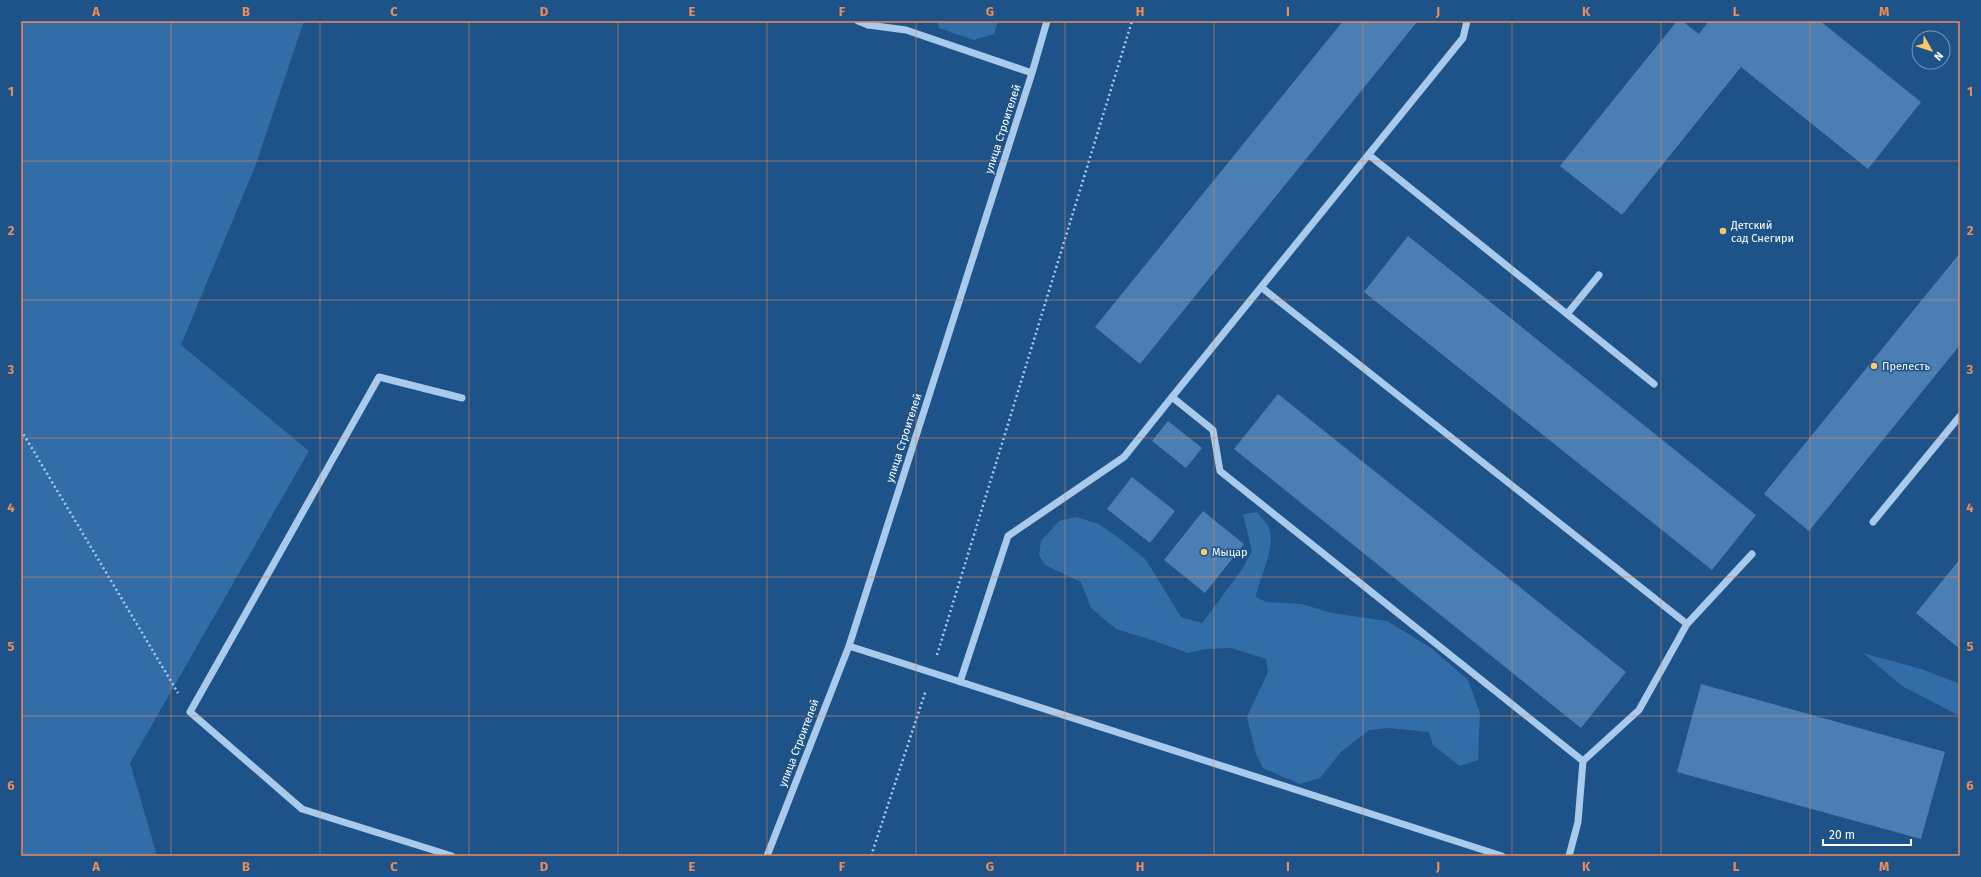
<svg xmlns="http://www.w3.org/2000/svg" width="1981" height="877" viewBox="0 0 1981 877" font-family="'Fira Sans',sans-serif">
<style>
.green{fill:#326da7}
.building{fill:#4b7fb3}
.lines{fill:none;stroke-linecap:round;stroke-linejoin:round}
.path{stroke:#a9caeb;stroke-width:2.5;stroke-dasharray:2 3;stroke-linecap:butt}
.minor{stroke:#a9caeb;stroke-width:7}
.grid{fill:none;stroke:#ef8b55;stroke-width:1;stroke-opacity:0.55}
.poi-dot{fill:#fac868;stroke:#1e5389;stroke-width:1.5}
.labels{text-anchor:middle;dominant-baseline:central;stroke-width:3;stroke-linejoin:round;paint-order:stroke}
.street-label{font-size:11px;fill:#fff;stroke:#1e5389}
.poi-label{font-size:11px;fill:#fff;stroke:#1e5389;text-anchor:start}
.neatline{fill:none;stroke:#ef8b55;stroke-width:1.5}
.grid-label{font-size:13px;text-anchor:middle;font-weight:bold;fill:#ef8b55}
</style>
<rect width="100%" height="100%" fill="#1e5389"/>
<path class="green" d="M21,21H304L256,164L181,345L309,451L130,763L157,856H21Z
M937,21H998L994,34L974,40L939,28Z
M1257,512C1260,516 1264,520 1267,524C1279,543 1259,577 1256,597L1266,602L1302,604L1331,613L1387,621L1431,648L1468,680L1480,713L1478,760L1460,766L1433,745L1429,732L1389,728L1369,730L1341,752L1320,778L1300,784L1263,768L1256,754L1247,717L1268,672L1266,659L1231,648L1206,649L1188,653L1149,639L1116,629L1091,608L1081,582L1045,565L1039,555L1041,541L1059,521L1076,517L1099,524L1124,542L1146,560L1181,617L1202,623L1241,571L1252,551L1243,514Z
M1863,653L1921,669L1960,684V716L1902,686Z"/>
<path class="building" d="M1343,21L1417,22L1140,364L1095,327Z
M1677,21H1682L1699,34L1709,21H1820L1921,102L1868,169L1741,67L1622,215L1560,166Z
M1408,236L1756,515L1712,570L1364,292Z
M1960,253V345L1809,531L1764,494Z
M1278,394L1626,672L1581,728L1234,449Z
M1168,421L1202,448L1186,468L1152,441Z
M1132,477L1175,511L1150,543L1107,509Z
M1203,511L1244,544L1205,593L1164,560Z
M1960,559V649L1916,613Z
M1701,684L1945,752L1921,839L1677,772Z"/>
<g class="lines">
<path class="path" d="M21,430L178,693
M937,655L1132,21
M871,856L926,690"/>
<path class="minor" d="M858,21L868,25L906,30L1032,73
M1467,21L1463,38L1172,397L1213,430L1220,471L1583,761L1639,710L1687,624L1752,554
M1369,155L1654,384
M1261,287L1687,624
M1567,314L1599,275
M1873,522L1960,416
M849,646L1502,856
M960,682L1008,536L1124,457L1172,397
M452,856L302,809L190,712L379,377L462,398
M767,856L849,646L1032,73L1047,21
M1569,856L1578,822L1583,761"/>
</g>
<path class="grid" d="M171,21V856M320,21V856M469,21V856M618,21V856M767,21V856M916,21V856M1065,21V856M1214,21V856M1363,21V856M1512,21V856M1661,21V856M1810,21V856M21,161H1960M21,300H1960M21,438H1960M21,577H1960M21,716H1960"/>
<g class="poi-dot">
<circle cx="1723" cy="231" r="4"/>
<circle cx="1874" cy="366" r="4"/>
<circle cx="1204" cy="552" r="4"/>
</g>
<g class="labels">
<g class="street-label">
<text transform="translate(1003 129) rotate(-72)">улица Строителей</text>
<text transform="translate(904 438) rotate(-72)">улица Строителей</text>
<text transform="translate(799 743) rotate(-69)">улица Строителей</text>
</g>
<g class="poi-label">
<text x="1731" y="225">Детский<tspan x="1731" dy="13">сад Снегири</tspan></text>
<text x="1882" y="366">Прелесть</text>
<text x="1212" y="552">Мыцар</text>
</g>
</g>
<rect width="1981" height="877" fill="none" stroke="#1e5389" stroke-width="44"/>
<g transform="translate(1931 50) rotate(129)"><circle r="19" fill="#1e5389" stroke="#7898b8"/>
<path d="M0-3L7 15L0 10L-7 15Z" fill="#fac868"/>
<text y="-6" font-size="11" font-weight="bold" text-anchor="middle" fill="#ffffff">N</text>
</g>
<path d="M1823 839v6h88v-6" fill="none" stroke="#ffffff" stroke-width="2"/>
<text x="1829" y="839" font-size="12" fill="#ffffff" stroke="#1e5389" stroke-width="3" paint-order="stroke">20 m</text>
<rect x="22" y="22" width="1937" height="833" class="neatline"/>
<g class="grid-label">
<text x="96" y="16">A</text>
<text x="246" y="16">B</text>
<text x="394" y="16">C</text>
<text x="544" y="16">D</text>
<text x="692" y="16">E</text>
<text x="842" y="16">F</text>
<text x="990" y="16">G</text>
<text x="1140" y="16">H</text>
<text x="1288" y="16">I</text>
<text x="1438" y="16">J</text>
<text x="1586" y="16">K</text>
<text x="1736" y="16">L</text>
<text x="1884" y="16">M</text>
<text x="11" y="96">1</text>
<text x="1970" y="96">1</text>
<text x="11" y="235">2</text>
<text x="1970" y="235">2</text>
<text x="11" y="374">3</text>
<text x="1970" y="374">3</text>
<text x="11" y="512">4</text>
<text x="1970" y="512">4</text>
<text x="11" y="651">5</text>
<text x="1970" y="651">5</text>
<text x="11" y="790">6</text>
<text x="1970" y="790">6</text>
<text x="96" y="871">A</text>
<text x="246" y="871">B</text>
<text x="394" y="871">C</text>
<text x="544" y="871">D</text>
<text x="692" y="871">E</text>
<text x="842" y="871">F</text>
<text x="990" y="871">G</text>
<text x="1140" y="871">H</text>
<text x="1288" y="871">I</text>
<text x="1438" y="871">J</text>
<text x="1586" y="871">K</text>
<text x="1736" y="871">L</text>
<text x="1884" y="871">M</text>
</g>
</svg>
